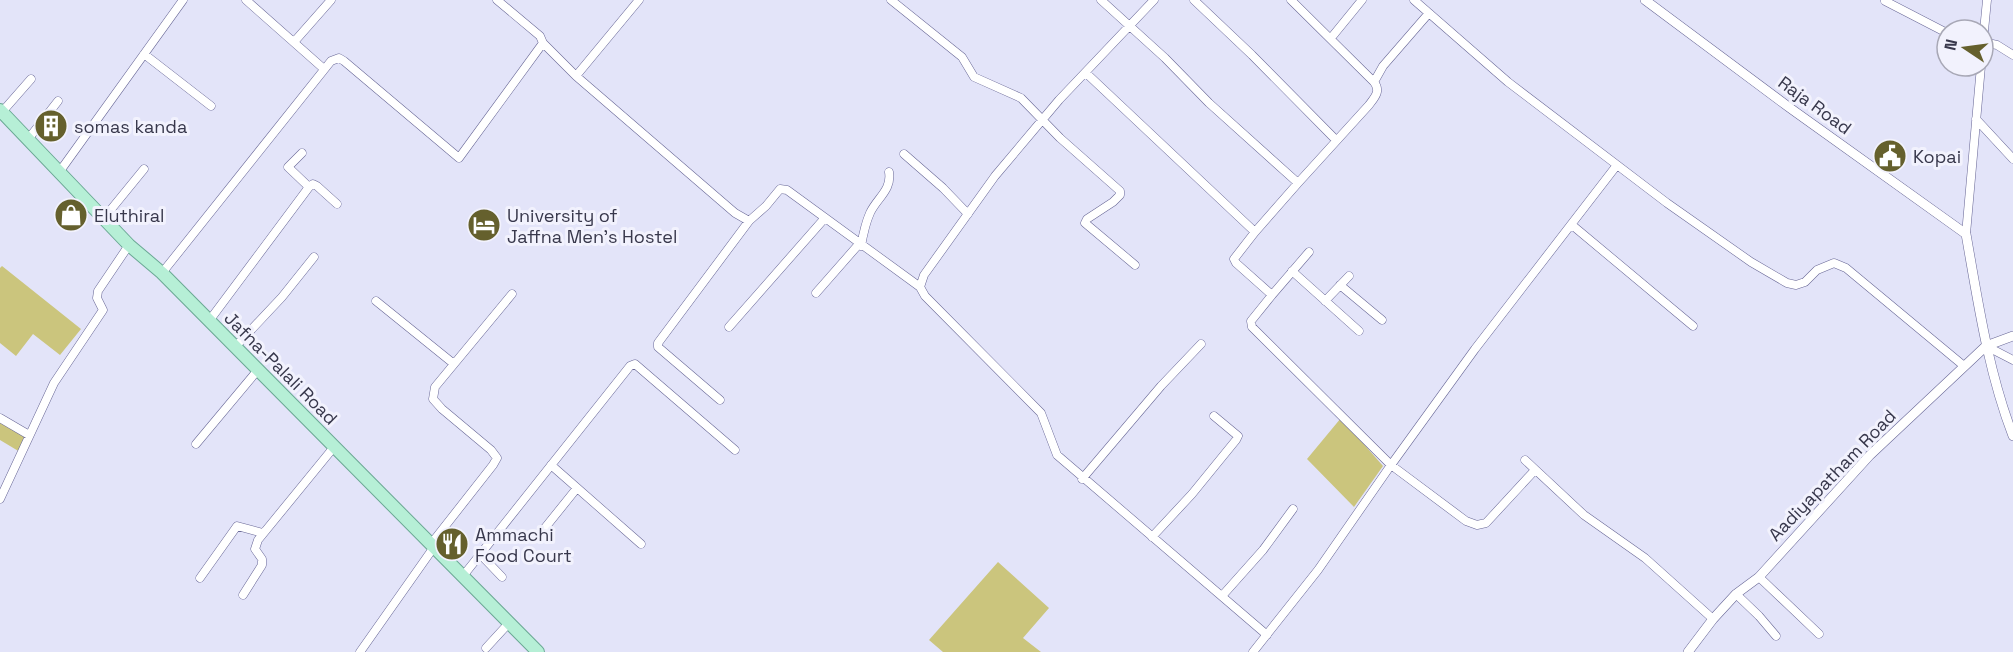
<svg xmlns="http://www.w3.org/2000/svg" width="2013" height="652" viewBox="0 0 2013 652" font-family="'Space Grotesk',sans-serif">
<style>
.green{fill:#cbc57d}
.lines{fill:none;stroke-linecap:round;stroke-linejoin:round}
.minor-casing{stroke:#686796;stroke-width:9}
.tertiary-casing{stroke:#686796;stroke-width:10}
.primary-casing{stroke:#6aa894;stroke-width:14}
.minor{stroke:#fff;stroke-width:8}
.tertiary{stroke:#fff;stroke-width:9}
.primary{stroke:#b6efd6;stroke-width:12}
.labels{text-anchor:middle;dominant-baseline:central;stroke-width:6;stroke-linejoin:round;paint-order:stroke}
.street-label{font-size:18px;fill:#38384c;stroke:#f2f2fd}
.poi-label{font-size:18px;fill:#38384c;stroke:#f2f2fd;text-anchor:start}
</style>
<rect width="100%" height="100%" fill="#e3e4f9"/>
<path class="green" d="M2,266L81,329L60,355L33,334L16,356L0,343V268Z
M0,416L31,434L20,452L0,440Z
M1341,418L1383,466L1354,507L1307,459Z
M998,562L1049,608L1023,638L1041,652H943L929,640Z"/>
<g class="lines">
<g class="minor-casing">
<path id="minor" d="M246,0L324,69
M497,0L540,36L543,43L576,76L735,213L749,221L766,206L780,189L787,190L920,287
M891,0L962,57L974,77L1021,98L1060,138L1120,191V195L1113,202L1087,219L1085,223L1135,265
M1101,0L1165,58L1209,103L1298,183
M1154,0L1059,100L995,176L924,275L920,287L925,296L1041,413L1057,455L1267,635
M1194,0L1252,55L1336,140
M1291,0L1374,82C1381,91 1375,97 1369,105L1298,183L1255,232L1234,259L1236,263L1272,295L1251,321L1252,327L1391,465L1475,349L1617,165
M1414,0L1508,82L1667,203L1751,262L1787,283L1796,285L1805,282L1817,270L1834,263L1846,268L1964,366
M1885,1L1947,33
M1331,38L1362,0
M1983,41L1987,0
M294,42L331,0
M1983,42L1997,45L2013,55
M144,54L211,106
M1086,73L1255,232
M576,76L639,0
M1374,82L1383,66L1429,13
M2,112L31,79
M1976,119L2013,159
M29,138L58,101
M302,153L288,167L309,187
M904,154L943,188L968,214
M60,171L183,0
M104,218L144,169
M1572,225L1693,326
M1966,234L1981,66
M861,246C863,235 865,224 870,213C877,198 892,190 889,172
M1292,271L1359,331
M162,273L331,61L339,58L344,61L459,158L543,43
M1340,285L1382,320
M816,293L859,244
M1272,295L1309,252
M376,301L454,364
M1325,301L1349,276
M209,321L309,187L313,184L317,186L337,204
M729,327L824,219
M1986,346L2013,360
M235,347L282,297L314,257
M720,400L658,347V343L749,221
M0,418L29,435
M196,444L257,371
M1525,460L1584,515L1645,558L1713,619
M551,465L641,544
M1082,479L1161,386L1201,344
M0,499L54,383L103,310L97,298L98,291L129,245
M540,534L577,488
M1152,537L1192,494L1236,440L1238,436L1214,416
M431,544L493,465L497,458L491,450L442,409L433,399L435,387L512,294
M480,554L502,577
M463,576L630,366L635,364L735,450
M1759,577L1819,634
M200,578L237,526L263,533
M1736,594L1759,616L1776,636
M243,595L262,565V559L255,549L258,540L334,447
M1222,596L1263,550L1293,509
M486,648L509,623
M360,652L434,547
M1253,652L1318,570L1391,465L1466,521L1477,525L1486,523L1535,470"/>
</g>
<g class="tertiary-casing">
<path id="tertiary" d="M1645,0L1790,108L1966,234C1978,302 1988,371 2013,436
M1688,652L1713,619L1736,594L1759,577L1870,455L1986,346L2013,336"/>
</g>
<g class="primary-casing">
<path id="primary" d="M0,110L129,245L162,273L538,652"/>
</g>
<use href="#minor" class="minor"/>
<use href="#tertiary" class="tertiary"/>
<use href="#primary" class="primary"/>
</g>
<defs>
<g id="building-disc" transform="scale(1.725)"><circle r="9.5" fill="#65602d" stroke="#f2f2fd"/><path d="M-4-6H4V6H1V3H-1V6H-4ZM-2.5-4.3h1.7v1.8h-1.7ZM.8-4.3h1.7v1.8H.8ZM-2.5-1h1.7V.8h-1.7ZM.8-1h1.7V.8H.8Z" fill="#fff"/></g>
<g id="civic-disc" transform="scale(1.725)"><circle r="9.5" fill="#65602d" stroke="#f2f2fd"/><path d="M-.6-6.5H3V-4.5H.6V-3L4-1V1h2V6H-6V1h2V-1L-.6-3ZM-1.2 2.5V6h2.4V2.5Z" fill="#fff"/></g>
<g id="shop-disc" transform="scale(1.725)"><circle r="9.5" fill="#65602d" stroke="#f2f2fd"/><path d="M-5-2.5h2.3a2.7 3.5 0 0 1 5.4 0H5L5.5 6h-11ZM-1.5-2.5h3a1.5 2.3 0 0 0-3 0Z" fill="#fff"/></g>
<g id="hotel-disc" transform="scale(1.725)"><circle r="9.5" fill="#65602d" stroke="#f2f2fd"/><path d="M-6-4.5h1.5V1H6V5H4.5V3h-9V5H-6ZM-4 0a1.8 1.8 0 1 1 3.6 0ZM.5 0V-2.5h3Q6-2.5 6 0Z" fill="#fff"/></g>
<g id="restaurant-disc" transform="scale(1.725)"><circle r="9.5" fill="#65602d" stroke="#f2f2fd"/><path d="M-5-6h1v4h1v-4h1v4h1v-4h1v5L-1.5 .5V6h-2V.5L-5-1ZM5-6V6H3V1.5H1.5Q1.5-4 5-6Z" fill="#fff"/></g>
</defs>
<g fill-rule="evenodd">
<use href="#building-disc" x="51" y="126"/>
<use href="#civic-disc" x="1890" y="156"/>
<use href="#shop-disc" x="71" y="215"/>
<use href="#hotel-disc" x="484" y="225"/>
<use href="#restaurant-disc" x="452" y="544"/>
</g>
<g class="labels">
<g class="street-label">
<text transform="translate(1815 105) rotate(36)">Raja Road</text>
<text transform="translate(281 368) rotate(45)">Jafna-Palali Road</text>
<text transform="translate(1832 475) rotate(-46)">Aadiyapatham Road</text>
</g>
<g class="poi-label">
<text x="74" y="126">somas kanda</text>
<text x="1913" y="156">Kopai</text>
<text x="94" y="215">Eluthiral</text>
<text x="507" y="215">University of<tspan x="507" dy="21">Jaffna Men's Hostel</tspan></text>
<text x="475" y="534">Ammachi<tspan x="475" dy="21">Food Court</tspan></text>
</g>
</g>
<g transform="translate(1965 48) rotate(283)"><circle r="28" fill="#f2f2fd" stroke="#a8a8b6" stroke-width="1.5"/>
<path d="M0-4.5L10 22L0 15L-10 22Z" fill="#65602d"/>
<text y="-9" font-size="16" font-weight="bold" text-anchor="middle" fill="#38384c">N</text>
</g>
</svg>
